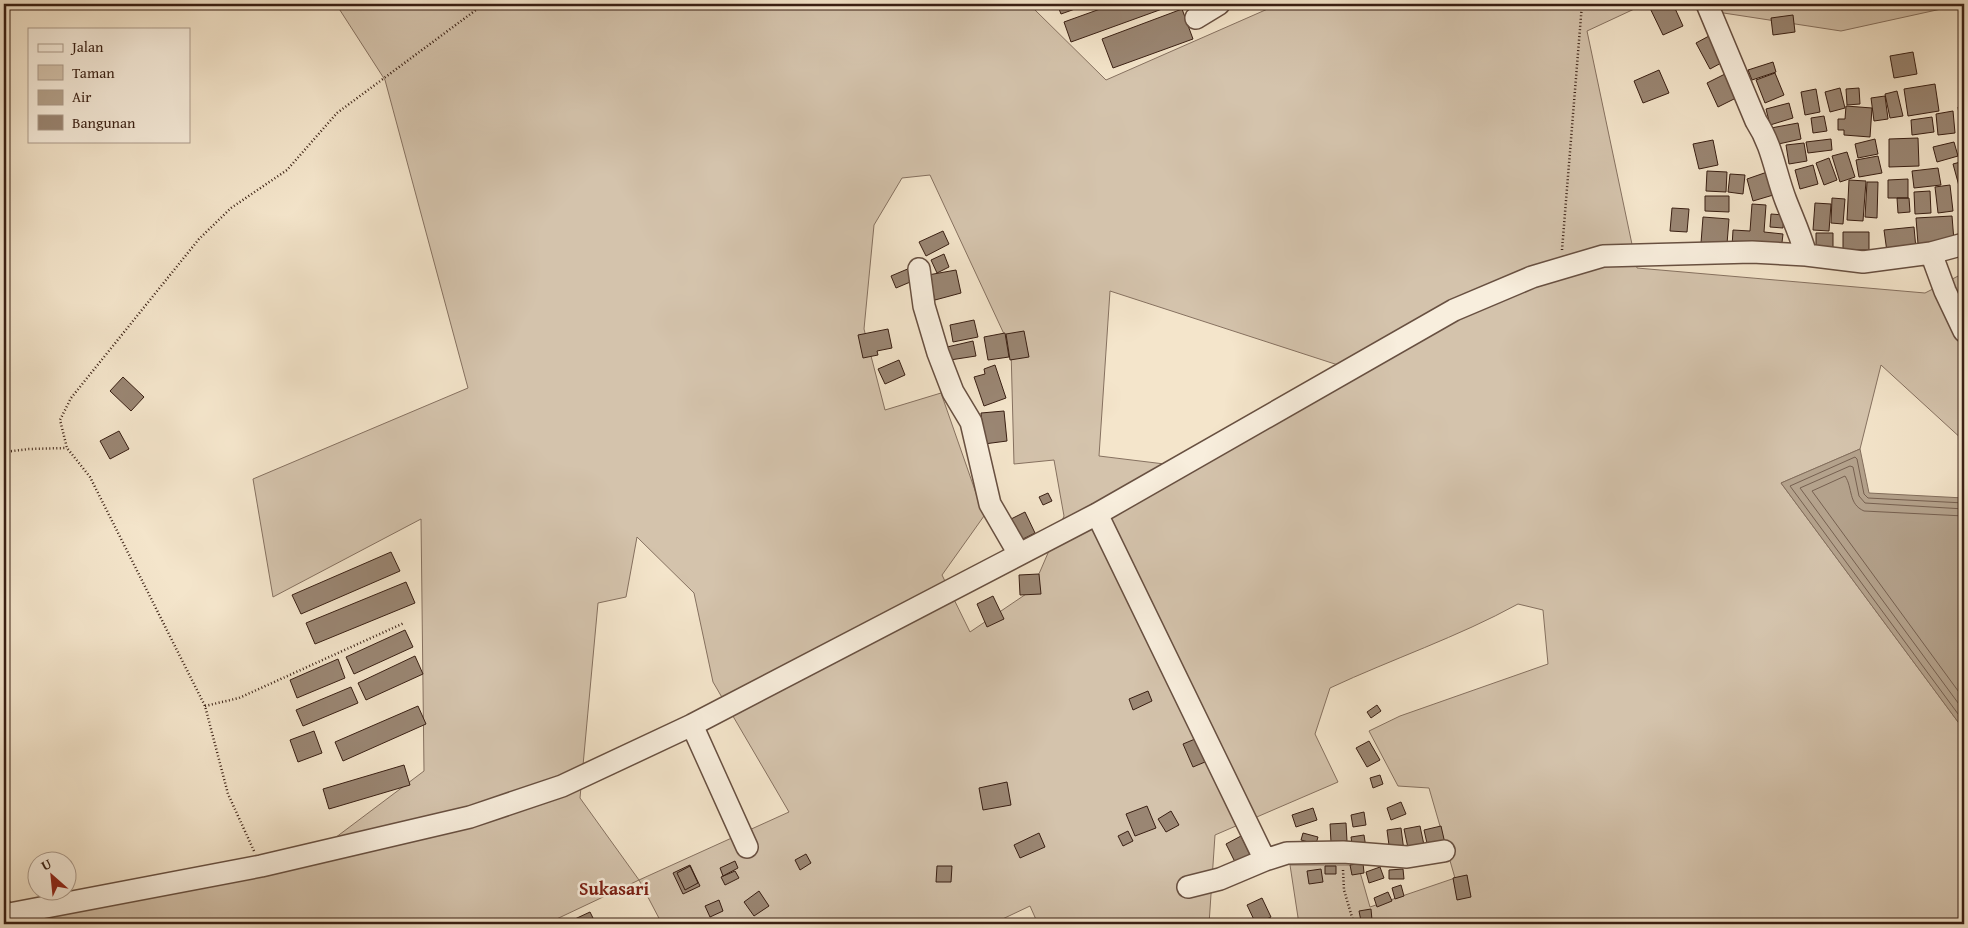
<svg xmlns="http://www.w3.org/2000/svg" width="1968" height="928" viewBox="0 0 1968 928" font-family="'Gentium Book Plus',serif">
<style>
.green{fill:#d4c3ac;stroke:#867160;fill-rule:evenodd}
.water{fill:#b4a28c;stroke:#836e5c}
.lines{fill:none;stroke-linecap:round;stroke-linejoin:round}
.shore{stroke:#766050;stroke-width:1}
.building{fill:#9a8673;stroke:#391f13}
.minor-casing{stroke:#685041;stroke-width:24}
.path{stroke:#391f13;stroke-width:2.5;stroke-dasharray:1 2.5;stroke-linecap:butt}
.minor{stroke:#f8eedd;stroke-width:21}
.labels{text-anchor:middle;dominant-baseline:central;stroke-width:5;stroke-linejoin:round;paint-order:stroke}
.quarter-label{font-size:18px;font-weight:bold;fill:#7a1f14;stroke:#f8eedd}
</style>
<rect width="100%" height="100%" fill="#f4e5cb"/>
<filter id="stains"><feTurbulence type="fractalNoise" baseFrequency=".004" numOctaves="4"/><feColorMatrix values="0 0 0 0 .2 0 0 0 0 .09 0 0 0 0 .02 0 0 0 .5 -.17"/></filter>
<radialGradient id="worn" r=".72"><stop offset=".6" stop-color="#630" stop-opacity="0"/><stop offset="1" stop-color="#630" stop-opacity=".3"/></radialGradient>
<path class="green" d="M336,4H1032L1034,9L1106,80L1279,4H1645L1587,31L1637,268L1925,293L1964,273V441L1881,365L1860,449L1781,483L1964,730V924H1299L1290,865H1358L1370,907L1455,878L1429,788L1398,786L1369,731L1400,716L1548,664L1543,610L1518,604C1458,637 1392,659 1330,688L1315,734L1338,782L1215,835L1209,924H1038L1030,906L992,924H662L639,880L546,924H4V891L19,916L299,865L424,771L421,519L273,597L253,479L468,388L385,80ZM930,175L1011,349L1014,464L1054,460L1064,516L1032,590L970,632L942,575L984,516L941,393L885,410L864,329L874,225L902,178ZM1110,291L1338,365L1189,467L1099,456ZM637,537L694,593L713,682L789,812L639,880L580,798L598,603L626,597Z
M1713,4H1964L1841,31L1717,12Z"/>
<path class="water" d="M1860,449L1869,493L1964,498V730L1781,483Z"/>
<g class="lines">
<path class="shore" d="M1964,503L1868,498L1864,494L1857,459L1855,457L1790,486L1964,722
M1964,509L1865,503L1859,496L1853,467L1850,466L1800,488L1964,711
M1964,516L1864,511C1848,504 1853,488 1845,476L1812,491L1964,699"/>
</g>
<path class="building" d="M1057,4H1089L1061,14Z
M1114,4H1176L1071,42L1064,22Z
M1648,4H1673L1683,26L1663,35Z
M1182,9L1193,39L1113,68L1102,39Z
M1793,15L1795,32L1773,35L1771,18Z
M1709,36L1723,62L1710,69L1696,43Z
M1913,52L1917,74L1894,78L1890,56Z
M1773,62L1776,72L1752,80L1748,70Z
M1659,70L1669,93L1643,103L1634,81Z
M1775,73L1784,95L1765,103L1756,80Z
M1725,74L1736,98L1718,107L1707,83Z
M1935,84L1939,111L1908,116L1904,89Z
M1840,88L1845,108L1830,112L1825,92Z
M1859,88L1860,104L1847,105L1846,89Z
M1816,89L1820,112L1805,115L1801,92Z
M1897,91L1903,116L1890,118L1885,94Z
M1885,96L1888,119L1874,121L1871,98Z
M1789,103L1793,118L1770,125L1766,109Z
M1846,106L1872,108L1870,137L1844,135V130H1838V119H1845Z
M1964,106V137H1962L1958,107Z
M1953,111L1955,133L1938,135L1936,114Z
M1824,116L1827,131L1813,133L1811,118Z
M1932,117L1934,132L1912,135L1911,120Z
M1798,123L1801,139L1774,145L1771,128Z
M1918,138L1919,166L1889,167V139Z
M1831,139L1832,150L1808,153L1806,142Z
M1875,139L1878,154L1858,158L1855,144Z
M1713,140L1718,165L1699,169L1693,144Z
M1954,142L1958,156L1937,162L1933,147Z
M1804,143L1807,161L1789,164L1786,145Z
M1847,152L1855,177L1840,182L1832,156Z
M1878,156L1882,173L1859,177L1856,160Z
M1829,158L1837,180L1824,185L1816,163Z
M1964,161V185L1959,186L1953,164Z
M1813,165L1818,184L1800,189L1795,170Z
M1938,168L1941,185L1914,188L1912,171Z
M1773,170L1780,193L1753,201L1747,179Z
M1707,171L1727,172L1726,192L1706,191Z
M1730,174L1745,175L1743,194L1728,192Z
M1908,179V198H1888V180Z
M1849,180L1866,181L1863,221L1847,220Z
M1867,182H1878L1877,218L1865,217Z
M1950,185L1953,211L1938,213L1935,187Z
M1930,191L1931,213L1915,214L1914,192Z
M1705,196H1729V212L1705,211Z
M1832,198L1845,199L1843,224L1831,223Z
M1897,198H1909L1910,212L1898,213Z
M1815,203L1831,204L1829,231L1813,230Z
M1752,204L1766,205L1764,232L1783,234L1781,251L1732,247L1733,230L1750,231Z
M1672,208L1689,209L1687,232L1670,231Z
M1964,212V223L1960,214Z
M1771,214L1784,215L1783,228L1770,227Z
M1952,216L1954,241L1918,244L1916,218Z
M1703,217L1729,219L1727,244L1701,243Z
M1914,227L1916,249L1887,252L1884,230Z
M943,231L949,244L926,256L919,242Z
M1843,232H1869V250H1843Z
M1816,233H1833V250H1816Z
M944,254L949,267L937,273L931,260Z
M910,268L915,280L896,288L891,276Z
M956,270L961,293L935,300L928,275Z
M974,320L978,337L953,342L950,325Z
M888,329L892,348L877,351L878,355L863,358L858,335Z
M1024,331L1029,357L1010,360L1006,334Z
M1005,333L1009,357L988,360L984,337Z
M973,341L976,356L950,360L947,347Z
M899,360L905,375L885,384L878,369Z
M995,365L1006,398L984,406L974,377L985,374L984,369Z
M123,377L144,397L131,411L110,391Z
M1004,411L1007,441L984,444L981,413Z
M119,431L129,449L110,459L100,441Z
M1048,493L1052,501L1043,505L1039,497Z
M1025,512L1035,533L1017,542L1007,521Z
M391,552L400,571L301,614L292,595Z
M1039,574L1041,594L1020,595L1019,575Z
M406,582L415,603L315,644L306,623Z
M993,596L1004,619L987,627L977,604Z
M405,630L413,647L354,674L346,657Z
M415,656L423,674L366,700L358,683Z
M338,659L345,678L297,698L290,680Z
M351,687L358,703L303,726L296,710Z
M1148,691L1152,701L1133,710L1129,699Z
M1377,705L1381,711L1371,718L1367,712Z
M418,706L426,724L343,761L335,742Z
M314,731L322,753L298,762L290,740Z
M1195,739L1205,762L1193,767L1183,744Z
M1369,741L1380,760L1367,767L1356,748Z
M404,765L410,785L329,809L323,789Z
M1380,775L1383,784L1373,788L1370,778Z
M1007,782L1011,805L983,810L979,788Z
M1401,802L1406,814L1391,820L1387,808Z
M1147,806L1156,828L1135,836L1126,814Z
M1313,808L1317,820L1296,827L1292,815Z
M1171,811L1179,825L1166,832L1158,819Z
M1364,812L1366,825L1353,827L1351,815Z
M1346,823L1347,841L1331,842L1330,824Z
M1420,826L1424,845L1408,848L1404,829Z
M1441,826L1446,848L1429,852L1424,830Z
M1401,828L1404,851L1390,853L1387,830Z
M1128,831L1133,841L1123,846L1118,836Z
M1039,833L1045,847L1020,858L1014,845Z
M1303,833L1318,837L1316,844L1301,840Z
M1364,835L1366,848L1353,851L1351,837Z
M1241,836L1251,857L1236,864L1226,844Z
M806,854L811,863L800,870L795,860Z
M735,861L738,868L723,876L720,868Z
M1363,863L1364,873L1352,875L1350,865Z
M690,865L700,886L683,894L673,873Z
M690,866L698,883L685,890L677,873Z
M937,866H952L951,882H936Z
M1325,866H1336V874H1325Z
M1380,867L1384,878L1369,883L1366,872Z
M1321,869L1323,882L1309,884L1307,871Z
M1403,869L1404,879H1389V870Z
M735,871L739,878L725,885L721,877Z
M1467,875L1471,897L1457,900L1453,878Z
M1401,885L1404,896L1395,899L1392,888Z
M759,891L769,906L754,916L744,902Z
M1388,892L1392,901L1377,907L1374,898Z
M1262,898L1271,917L1256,924L1247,905Z
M719,900L723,911L710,917L705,906Z
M1371,909L1372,920L1361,921L1359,911Z
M590,912L596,924H564Z"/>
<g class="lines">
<g class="minor-casing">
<path id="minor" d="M1707,4L1756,121C1773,147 1775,173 1786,201C1793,219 1801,236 1806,255
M1196,18L1219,4
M1931,253L1945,291L1964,331
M919,269L924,306L938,353L953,392L971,422L990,504L1019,554
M1097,514L1265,860L1287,853L1343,852L1407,857L1444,851
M692,725L747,847
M1188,887L1220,879L1265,860
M4,915L261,866L470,817L562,786L692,725L1097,514L1454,310L1532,277L1603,256L1752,252L1806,255L1863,262L1931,253L1964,244"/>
</g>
<path class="path" d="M1562,250L1582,4
M4,452L29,449L67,448
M205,706L239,698L404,623
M254,851L228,794L205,706L90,477L67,448L60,420L71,398L199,239L231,208L287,170L337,113L484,4
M1343,870L1344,890L1354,924"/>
<use href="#minor" class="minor"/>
</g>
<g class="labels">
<g class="quarter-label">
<text x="614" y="888">Sukasari</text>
</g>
</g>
<rect width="1968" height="928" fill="none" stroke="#f4e5cb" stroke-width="20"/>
<rect x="5" y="5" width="1958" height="918" fill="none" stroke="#391f13" stroke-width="2.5"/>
<rect x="10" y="10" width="1948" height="908" fill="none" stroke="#391f13"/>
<rect x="28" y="28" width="162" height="115" fill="#f8eedd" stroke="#ac9b8c"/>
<rect x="38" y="44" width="25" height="8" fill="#f8eedd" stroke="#ac9b8c"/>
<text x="72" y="52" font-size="15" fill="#391f13">Jalan</text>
<rect x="38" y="65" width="25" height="15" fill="#d4c3ac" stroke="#ac9b8c"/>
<text x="72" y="78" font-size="15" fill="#391f13">Taman</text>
<rect x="38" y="90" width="25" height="15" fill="#b4a28c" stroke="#ac9b8c"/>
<text x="72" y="102" font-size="15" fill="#391f13">Air</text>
<rect x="38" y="115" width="25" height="15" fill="#9a8673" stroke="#ac9b8c"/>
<text x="72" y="128" font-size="15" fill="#391f13">Bangunan</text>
<g transform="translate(52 876) rotate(333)"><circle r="24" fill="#f8eedd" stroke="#ac9b8c"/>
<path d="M0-4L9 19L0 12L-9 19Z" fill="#8f2418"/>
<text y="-8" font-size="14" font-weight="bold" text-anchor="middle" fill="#391f13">U</text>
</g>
<rect width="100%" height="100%" filter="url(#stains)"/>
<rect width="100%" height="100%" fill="url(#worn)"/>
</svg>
